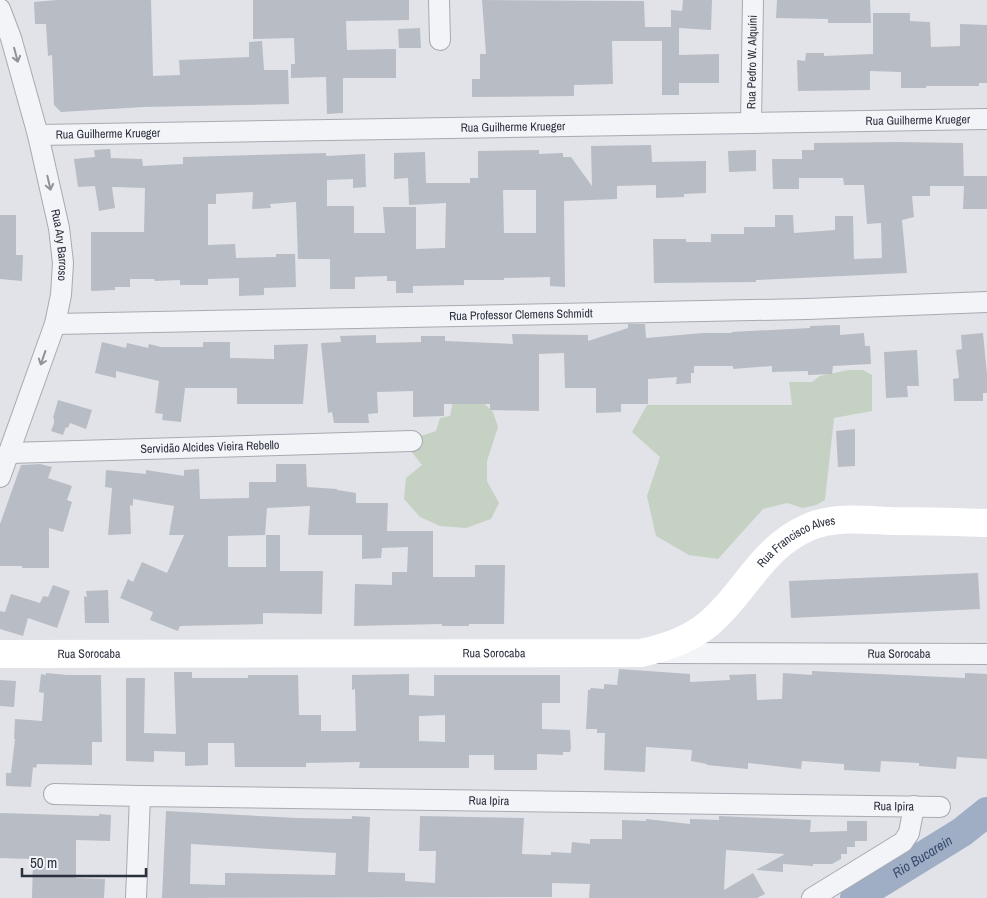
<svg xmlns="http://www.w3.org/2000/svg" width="987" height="898" viewBox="0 0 987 898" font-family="'Archivo Narrow',sans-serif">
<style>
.green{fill:#c5d1c2}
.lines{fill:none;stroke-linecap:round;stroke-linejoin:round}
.river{stroke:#9faec5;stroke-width:30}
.building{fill:#b8bcc4;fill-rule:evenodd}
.minor-casing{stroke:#a7aab2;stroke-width:22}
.minor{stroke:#f3f4f7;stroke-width:20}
.secondary{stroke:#fff;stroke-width:28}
.oneway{stroke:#8f929a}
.labels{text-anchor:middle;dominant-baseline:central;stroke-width:5;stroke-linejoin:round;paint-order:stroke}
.street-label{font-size:12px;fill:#2b303e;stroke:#f0f2f6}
.water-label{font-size:14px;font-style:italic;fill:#384c6e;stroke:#f0f2f6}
</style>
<rect width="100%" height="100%" fill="#e1e3e8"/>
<path class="green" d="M848,370H863L872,375V411L834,418L825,500L816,505L803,508L787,503L763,509L718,559L689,555L656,536L647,496L660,457L632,432L647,405H792L789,382H812L820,376Z
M476,395L493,412L498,427L487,461V481L499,503L491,519L466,528L440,526L420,517L404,499L406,478L422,465L411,451L418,437L436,431L440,418L450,416L453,402Z"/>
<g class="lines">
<path class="river" id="s1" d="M855,898L962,832L987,812"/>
</g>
<path class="building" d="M57,0H151L153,76L180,75L179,60L249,57V42L262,41L264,70H288L289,104L143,107L61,112L54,105L52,55L48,56L46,24H35L34,2Z
M253,0H409V20L346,21L347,50L396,49V78H343V113L327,114L326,77L291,78V64H295L294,38L253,39Z
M482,0L644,1L645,27H671V10L682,11L683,0H712L711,30L679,28V55L719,54V83H679V95H662V41H612L613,84L574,85V96L472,97V79H480V54H486Z
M777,0H870L871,23H828V19L776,18Z
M873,13H910V21L930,22L931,47L960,46V24L987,25V83H979V86H926V88H901V72L870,71V90L798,91L797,60L805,61L806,53H824V56L873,54Z
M420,28L421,48H399L398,29Z
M898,142L963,143L964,184V176H987V209H963L964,186H930V196H912L914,217L902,220L907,273L756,280V282L654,283L653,239H686V242H711V234H744V227H775V215H793L794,233L835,230V216H853L854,259L882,258L881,223L867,224L864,185H844L843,178H799V189H773L772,159H802V150H814V143Z
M651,145L652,162L706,161V193L684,194V197L656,198V185L617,186V199L564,201L565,287L550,286V277L504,278V280H464V285L413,286V293H396V281H387V276L355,277V289H330V259H298L296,202L270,204L271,208L252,209L253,192L216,194V204H208V245L235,244L236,258L276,257V254H295L296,287L264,288V295L239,296V278L208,279V285H180V280L155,281L154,279H130V287H115V290L91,291V232H144L145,188L112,187L115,208L99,211L95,186L78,187L74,159L95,157L94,150L110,149L111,158L142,159L143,166L183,164V157L326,153V156L365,154L366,187L353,188V179L327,180V206H354V233H385L383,207H416V249L445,248L446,203L409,205L408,178L394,179V153L425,152L426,183H470V178H478V151L539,150V154L563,153V157H571L592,186L591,146ZM503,190H536V233H504Z
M756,150V171L729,172L728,151Z
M0,215H16V255H23L22,281L0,279Z
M628,324H645L646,338L703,333H732L731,332L810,328V326L840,325V335L864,333L865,346H870L871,364L833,366L832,374L808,375V371L772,372V366L733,369V366H694V373H691V383L676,384L677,377L648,379V404H621V412L596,413V388H565L564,353L539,354V411L490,410V404H444V416L413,417V391L377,392L378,413L368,414L369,423H334L332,412L328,413L321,343L341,342L340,336L376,335V343L421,342V336H445V341L513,344L512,334L588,335V341L628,328Z
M983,333L987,375V393H983V401H954L953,379L959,378L956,350L962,349L961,335Z
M102,342L126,348L127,343L148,348L149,344L161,347H203V342H230V358L274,359V345L308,344L303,404H237V388H185L181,422L162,420L163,414L155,413L159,381L116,371V378L95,373Z
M917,350L919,386H907L908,397L886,398L884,352Z
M58,400L92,410L86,429L70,423L68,428L66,427L63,435L51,431L54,423V419L53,418Z
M855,429V466L838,467L836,431Z
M40,464L52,467L48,478L72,486L67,500L72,502L63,532L49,528V568H22V566H0V524L21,465Z
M276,464H306L307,487L337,489V490L356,493V503H388L387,531H433V577H475V565H505L504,624H469V626H442V624L354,626L355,584L392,585V572H407L408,547L382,548L381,558L362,559V535H308L310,506L267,508L265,535L228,536V567H266V535H280V571H323L322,614L263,613V624L180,626L178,631L150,620L153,612L120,598L128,579L133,582L142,562L167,573L184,535H169L174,506L133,499V506L130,505L131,534L108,535L112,488L105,487L106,470L146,474V470L184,476V470L199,469L200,499L249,498V482H276Z
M978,573L980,609L791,618L789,581Z
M53,585L70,591L57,628L28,618L23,636L0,629V611L5,612L11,594L40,603L43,596L48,597Z
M108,590L109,623H85L84,596L87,597L86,591Z
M619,669L690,674V682L730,680L729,675L756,674L757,700L782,699L783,673L812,675V671L965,678V673L987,674V759L957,757L956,769L919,766V763L881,761L880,772L844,770V764L802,761L801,769L748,763V769L707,765V764L691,761L692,750L646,747L645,772L604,770L605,733H597V729H586L588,690H590L591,688L604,689V684L617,685Z
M174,672H192V678H248V675H298L299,715H321V731H356L355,689L352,690V675L409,674V695L434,696V675H560V703H542V729L570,730L571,748L570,752H563V755L537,754V770H494V755H469V768H359L360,762L306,763V767H235L234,743H208V765L185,766V752L154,751V762L126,761V678H145L144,733L176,734ZM445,715V742L419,741V716Z
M46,673L67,675H101L102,742H92V765L37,764L36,768L33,767L31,787L6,786V773H11L15,739H14L15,719L42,721L44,693L39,692L41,674L46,675Z
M0,680L16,681L14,707L0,706Z
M166,811L297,818L352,819V816L370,817L368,872L405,873V881L435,883L436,851H419L420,816L524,818L522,854L551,855V852L571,853L572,842L590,844V839H622V820L646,821V819L690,824V819L719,820V816L811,820L810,832L847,831V821H867V841H855V847H847V854H841V859L832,864H813V866L783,864V872L756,870L785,854L726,850L724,890L753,873L765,894L757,898H589L590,884L552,883V897L162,898ZM191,844L336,853L335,875L225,873V885L190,884Z
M0,813L99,816V814L111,815L110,841L76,840V878L105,879L104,898H32L33,859L0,858Z"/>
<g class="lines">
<g class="minor-casing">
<g id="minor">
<path d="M439,0L440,40"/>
<path id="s2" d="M0,9L11,38L38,135L59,228L63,263L61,295L55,324L0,477"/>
<path id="s3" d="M751,123L753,0"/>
<path id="s4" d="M38,135L987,119"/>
<path id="s5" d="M55,324L807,309L987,302"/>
<path id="s6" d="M9,453L412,441"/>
<path id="s7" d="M659,653L987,654"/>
<path d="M54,794L140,796"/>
<path id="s8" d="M136,898L140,796L940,807"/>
<path d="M812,898L903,842L909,833L914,806"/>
</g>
</g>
<use href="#minor" class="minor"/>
<path class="secondary" id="s9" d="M0,654L641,653C668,647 695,638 715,618C749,586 763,547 809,527C834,516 866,520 892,521C924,521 955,522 987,523"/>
</g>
<defs><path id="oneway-shaft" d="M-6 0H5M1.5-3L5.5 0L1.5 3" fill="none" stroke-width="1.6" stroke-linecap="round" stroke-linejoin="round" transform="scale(1.25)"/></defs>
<g class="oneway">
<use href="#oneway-shaft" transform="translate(16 55) rotate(75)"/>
<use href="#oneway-shaft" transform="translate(49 183) rotate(77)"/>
<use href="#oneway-shaft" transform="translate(43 358) rotate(109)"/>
</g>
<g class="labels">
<g class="street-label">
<text stroke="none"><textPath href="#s3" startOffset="61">Rua Pedro W. Alquíni</textPath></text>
<text stroke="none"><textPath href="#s4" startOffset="880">Rua Guilherme Krueger</textPath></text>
<text stroke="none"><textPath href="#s4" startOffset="475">Rua Guilherme Krueger</textPath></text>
<text stroke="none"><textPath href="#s4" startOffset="70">Rua Guilherme Krueger</textPath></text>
<text stroke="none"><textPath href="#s2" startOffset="244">Rua Ary Barroso</textPath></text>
<text stroke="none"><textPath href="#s5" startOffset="466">Rua Professor Clemens Schmidt</textPath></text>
<text stroke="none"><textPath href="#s6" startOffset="201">Servidão Alcides Vieira Rebello</textPath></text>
<text stroke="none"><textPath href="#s9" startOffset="838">Rua Francisco Alves</textPath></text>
<text stroke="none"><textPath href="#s9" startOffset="494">Rua Sorocaba</textPath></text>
<text stroke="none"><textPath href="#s9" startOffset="89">Rua Sorocaba</textPath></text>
<text stroke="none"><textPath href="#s7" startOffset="240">Rua Sorocaba</textPath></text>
<text stroke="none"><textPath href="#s8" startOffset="451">Rua Ipira</textPath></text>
<text stroke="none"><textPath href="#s8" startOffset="856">Rua Ipira</textPath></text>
</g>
<g class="water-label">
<text stroke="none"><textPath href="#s1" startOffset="79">Rio Bucarein</textPath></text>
</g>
</g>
<path d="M22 868v8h124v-8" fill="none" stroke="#2b303e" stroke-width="2.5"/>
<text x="30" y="868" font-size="15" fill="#2b303e" stroke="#f0f2f6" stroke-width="4" paint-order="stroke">50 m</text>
</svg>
